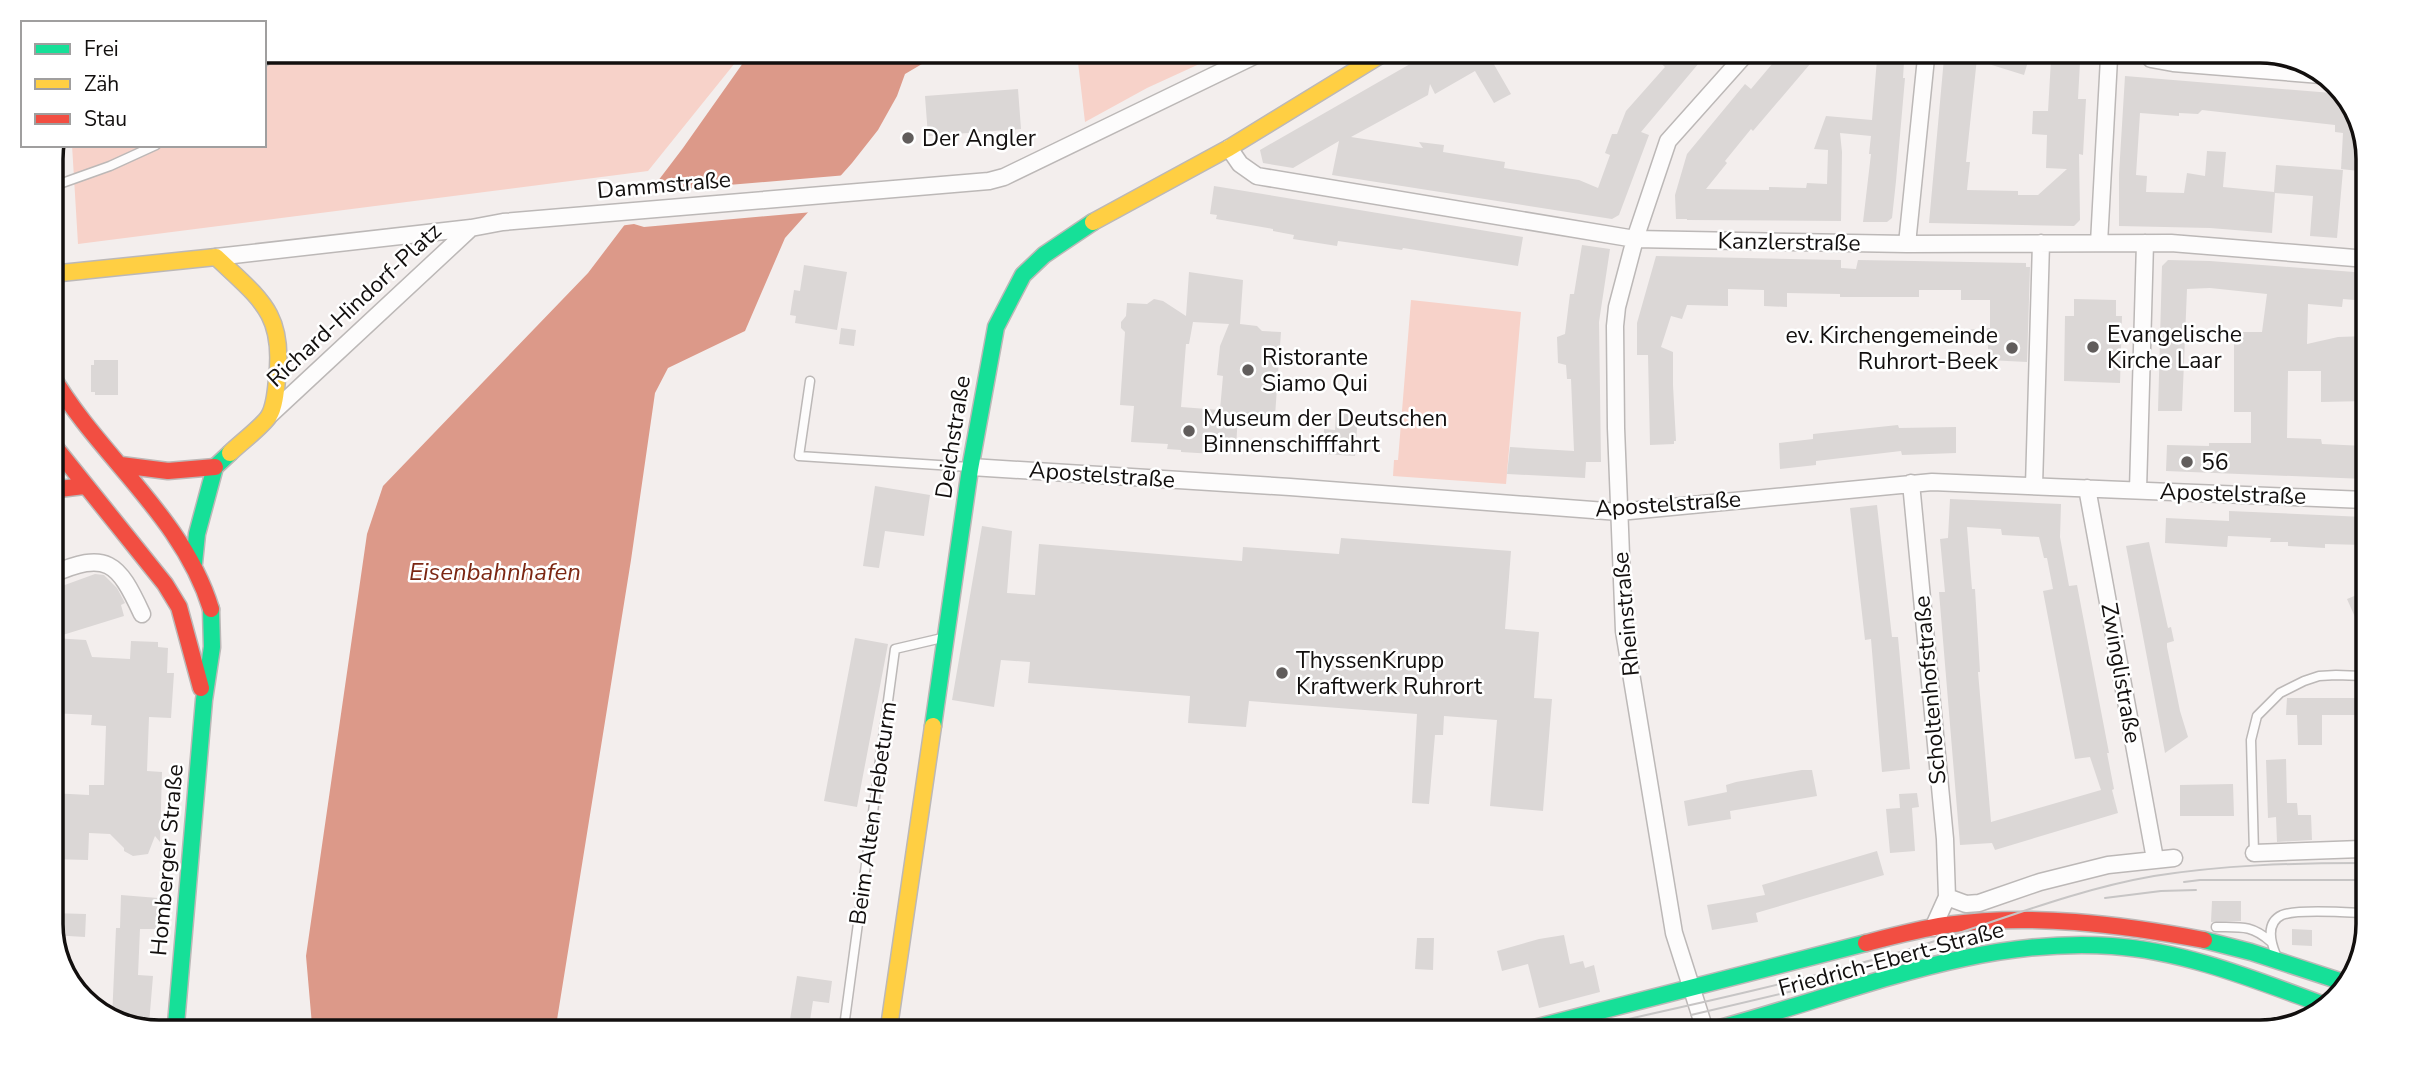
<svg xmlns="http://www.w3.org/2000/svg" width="2419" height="1083" viewBox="0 0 2419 1083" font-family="'Nunito Sans',sans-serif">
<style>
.green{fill:#f7d2c9}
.water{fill:#dc9989}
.pier{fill:#f3eeed}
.building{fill:#dbd7d6;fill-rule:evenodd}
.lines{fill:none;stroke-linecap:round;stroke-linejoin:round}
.lane-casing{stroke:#bcb8b7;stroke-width:11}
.street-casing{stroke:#bcb8b7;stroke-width:19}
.fast-casing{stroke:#bcb8b7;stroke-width:19}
.slow-casing{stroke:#bcb8b7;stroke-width:19}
.jam-casing{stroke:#bcb8b7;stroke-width:19}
.lane{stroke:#fdfcfc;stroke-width:8}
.street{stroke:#fdfcfc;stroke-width:16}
.fast{stroke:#16e098;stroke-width:16}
.slow{stroke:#ffcf43;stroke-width:16}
.jam{stroke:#f24e42;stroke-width:16}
.tram{stroke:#c7c5c5;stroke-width:2}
.poi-dot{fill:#615d5c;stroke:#fff;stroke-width:2.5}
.labels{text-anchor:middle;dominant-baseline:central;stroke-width:5;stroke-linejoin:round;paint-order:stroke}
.poi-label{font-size:23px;fill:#120f0e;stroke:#fff;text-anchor:start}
.street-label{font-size:23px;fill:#120f0e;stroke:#fff}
.water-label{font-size:24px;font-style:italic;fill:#7c2713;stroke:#fff}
.rim{fill:none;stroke:#120f0e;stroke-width:3.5}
</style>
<rect width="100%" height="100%" fill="#f3eeed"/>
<path class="green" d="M264,51L743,53L648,171L78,244L72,145H264Z
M1077,54L1219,55L1147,88L1085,122Z
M1411,300L1521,312L1506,484L1393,476L1394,460H1398Z"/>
<path class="water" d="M750,53L939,54L905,74L897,96L878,130L852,163L785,238L745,331L668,368L655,393L631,560L556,1026L312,1025L306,956L367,534L383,486L588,273L683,148Z"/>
<path class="pier" d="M847,175L813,212L644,227L634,224L619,226L645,192Z"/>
<path class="building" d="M1424,56H1500L1492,61L1511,94L1494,103L1475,71L1435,94L1430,84L1428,95L1351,137L1423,148L1419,142L1444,145L1443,152L1505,162L1504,168L1579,180L1598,188L1610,155L1605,153L1612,134H1617L1626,111L1665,67L1654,57H1704L1641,132L1649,135L1619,215L1612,219L1332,175L1339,141L1293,168L1263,163L1260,150Z
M1778,57H1816L1753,131L1751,129L1725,161L1727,163L1706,189L1769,190V187L1806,188L1807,183L1827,184L1828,150L1814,149L1826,116L1872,120L1877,59L1904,62L1903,78H1905L1896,181L1892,218L1887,222H1863L1871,154H1869L1871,136L1840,133L1842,152L1841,221L1687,220V219H1676L1675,195L1687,154L1745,84L1751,89Z
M1944,58H1977L1966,162H1970L1967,190L2018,191V195H2038L2067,169L2046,168L2047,135L2032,134L2033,111H2048L2051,60L2080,62L2078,99H2086L2083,155L2079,154L2080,220L2074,226L1929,223Z
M1979,58H2029L2024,75L1979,61Z
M2125,76L2344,94L2350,98L2368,152V172L2341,169L2343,133L2335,132V125L2202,110L2198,114L2179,113V116L2140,113L2136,175L2147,176L2146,192L2184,193L2187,173L2205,176L2207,151L2226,152L2223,187L2274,192L2276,165L2343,170L2337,238L2310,236L2313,196L2275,193L2272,233L2210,228L2119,226V174Z
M1018,89L1021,129L928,136L925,96Z
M1214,186L1523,237L1518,266L1403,248L1402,250L1338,241L1337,246L1293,239L1294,235L1273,231V229L1216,219L1217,215L1210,214Z
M1582,245L1610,249L1599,322L1601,462H1586L1585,478L1507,474L1510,447L1574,451L1571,379H1567L1566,365L1558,363L1557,337L1565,334L1570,294H1574Z
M1656,256L1841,260V268L1856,269L1858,260L2026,263V267H2030L2027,362L1988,360V342L1953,341V331L1990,328V300H1961V290H1919V297H1840V294L1787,293V307L1764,306V290L1728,289V306L1687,305L1682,319L1671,316L1661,347L1673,352V385L1676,441H1674V444L1650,445L1648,355H1637V323Z
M2168,260L2210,261L2367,273V301L2343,299L2342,307L2308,304L2307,344L2338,337L2366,336V401L2321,402V371H2288L2287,438L2321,439L2322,444L2365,446V479L2166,471L2167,445L2209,446V443H2251V412H2234V332H2262L2267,294L2210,288L2187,289L2182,411H2158L2162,266Z
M804,265L847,272L837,330L795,323L796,316L790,315L794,290L800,291Z
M1189,272L1243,280L1240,324L1257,326L1262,331L1281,332L1275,416L1238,413L1236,449H1228V453L1214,452V454L1181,452V450L1167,449L1168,444L1131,442L1134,406L1120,405L1125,332L1121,328V322L1126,316L1127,303L1147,304L1154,299L1163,301L1186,316ZM1193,322L1229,324L1220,346L1217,375L1223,376L1220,410L1181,407L1186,344H1189Z
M2074,299L2116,300V316H2122L2120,383L2064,381L2065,316H2074Z
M841,328L856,330L854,346L839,344Z
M94,360H118V395H95V392H91V365H94Z
M1336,413L1358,415L1355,456L1323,454L1324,429L1335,430Z
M1898,425L1899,428L1956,427V453L1902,455L1901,451L1816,461V465L1780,469L1779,443L1813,439V434Z
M875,486L930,495L924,536L885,531L879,568L863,566Z
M1950,499L2061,504L2060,537L2069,586L2077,585L2109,753H2107L2114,789L2112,790L2118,813L1995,850L1992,843L1960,845L1939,592H1945L1940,539L1948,538ZM1967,527L2001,529L2002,535L2039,537L2044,558H2047L2053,589L2043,591L2075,759L2090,757L2101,790L1991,822L1978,672H1980L1975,589H1972Z
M1877,505L1892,637H1898L1910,769L1882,772L1871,639L1865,640L1850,508Z
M2229,511L2364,517V545L2325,544V548L2288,546V542H2270L2271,538L2228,536L2227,547L2165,543L2166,518L2229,521Z
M982,526L1012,531L1007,593L1035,595L1039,544L1242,561L1243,547L1339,554L1341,538L1511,551L1505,629L1539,632L1534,698L1552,699L1543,811L1490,806L1497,720L1444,716L1443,735H1435L1429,804L1412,803L1417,714L1249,701L1246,727L1188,723L1190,696L1028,683L1030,662L1001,660L994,707L952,700Z
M2149,542L2168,628L2171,627L2174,641L2167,643V647L2180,711L2188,737L2165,753L2126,546Z
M95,574L104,575L117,588L125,603L121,605L124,616L53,638L86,640L92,657L130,659L131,641L158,642V647L168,648L167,673H174L171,718L149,717L147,771L162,772L160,842L155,836L148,854L133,856L124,851V848L110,834L89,833L88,860L51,859V793L89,795V785H104L106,726L91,725L92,715L51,713V590Z
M2364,592V603L2363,635L2347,599Z
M855,638L888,644L857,807L824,801Z
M2287,698H2363L2362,715H2322V745H2298L2297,715H2286Z
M2286,759L2287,803H2297L2298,815H2311L2312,840L2277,842L2276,817L2268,818L2266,760Z
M1802,770H1812L1817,796L1730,811L1731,819L1688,826L1684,801L1727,792L1726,785L1736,782Z
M2233,784L2234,816H2180V785Z
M1917,793L1919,807L1912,808L1915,851L1890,853L1886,809L1900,808L1899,794Z
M1877,851L1884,875L1756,913L1758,922L1712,930L1707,905L1765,895L1762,885Z
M121,895L158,898L156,929H140L138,975L153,976L149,1024H117L112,1019L116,928H120Z
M2212,901H2241V921L2211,922Z
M51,913L86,914L85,937L52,935Z
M2292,929L2312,930V946L2292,945Z
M1564,935L1570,964L1583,961L1585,968L1594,965L1600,992L1539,1008L1528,964L1502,971L1497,951L1539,939Z
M1417,938H1434L1433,970L1415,969Z
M797,976L832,981L829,1003L813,1001L809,1027L789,1026Z"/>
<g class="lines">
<g class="lane-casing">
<path id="lane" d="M264,62L279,51
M51,187L110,166L156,145
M810,381L799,456L969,467
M2254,853L2251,740L2257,716L2280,693L2304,681L2319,676L2336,675L2363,676
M2216,927C2241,927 2252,925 2271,942
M2276,955C2271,943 2265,923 2282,915C2297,909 2342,912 2360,913
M844,1027L895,649L942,638"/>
</g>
<g class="street-casing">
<path id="street" d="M2151,59L2173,63L2321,75
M1229,148L1240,164L1257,176L1635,239L1907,244L2171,243L2367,259
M2099,243L2109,58
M1907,244L1926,58
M216,257L471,228L503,222L989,181L1004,177L1256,55
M271,414L471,228
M971,467L1290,487L1619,512L1932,482L2365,500
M1911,483L1945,839L1947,897L1933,928
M2034,486L2041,243
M2087,488L2155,859
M2138,490L2145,243
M51,575C107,550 118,562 142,614
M2254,853L2361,849
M1947,897L1966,904L1979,903L2040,882L2108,865L2174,858
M1705,1030L1674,933L1624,631L1616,428L1615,326L1617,307L1635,239L1668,141L1743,57"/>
</g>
<g class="fast-casing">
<path id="fast" d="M194,563L197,534L215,467L230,453
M933,726L970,469L996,327L1023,275L1044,255L1093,222
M2204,940L2251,952L2346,983
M176,1024L204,700L212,647L211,609
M1530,1029L1866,943
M1712,1030C1844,996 1973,936 2112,946C2186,951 2258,981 2327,1006"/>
</g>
<g class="slow-casing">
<path id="slow" d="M1093,222L1229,148L1379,56
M51,274L216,257C260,299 285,313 277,379C276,390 275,406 269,416C263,426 239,444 230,453
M889,1027L933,726"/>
</g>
<g class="jam-casing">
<path id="jam" d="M51,374C99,457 182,515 211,609
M51,442L165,584L179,607L201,688
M121,465L168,471L215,467
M51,490L84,486
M1866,943C1893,936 1919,929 1946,925C2031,913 2119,924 2204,940"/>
</g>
<use href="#lane" class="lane"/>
<use href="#street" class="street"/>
<use href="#fast" class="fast"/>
<use href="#slow" class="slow"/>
<use href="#jam" class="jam"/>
<path class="tram" d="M2184,882L2200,880H2361
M2105,898L2161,891L2196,890
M1691,1015L1797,990
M1579,1030C1687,1006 1794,983 1900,952C1984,927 2067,891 2154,876C2223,865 2292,863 2361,863"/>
</g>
<g class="poi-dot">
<circle cx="908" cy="138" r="7"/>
<circle cx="2093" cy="347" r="7"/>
<circle cx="2012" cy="348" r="7"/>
<circle cx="1248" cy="370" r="7"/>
<circle cx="1189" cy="431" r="7"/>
<circle cx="2187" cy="462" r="7"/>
<circle cx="1282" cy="673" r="7"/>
</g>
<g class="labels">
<g class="poi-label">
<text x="922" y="138">Der Angler</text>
<text x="2107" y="334">Evangelische<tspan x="2107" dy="26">Kirche Laar</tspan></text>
<text x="1998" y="335" text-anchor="end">ev. Kirchengemeinde<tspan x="1998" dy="26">Ruhrort-Beek</tspan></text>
<text x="1262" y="357">Ristorante<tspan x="1262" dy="26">Siamo Qui</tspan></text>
<text x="1203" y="418">Museum der Deutschen<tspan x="1203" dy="26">Binnenschifffahrt</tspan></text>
<text x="2201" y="462">56</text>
<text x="1296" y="660">ThyssenKrupp<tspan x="1296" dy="26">Kraftwerk Ruhrort</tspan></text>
</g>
<g class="street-label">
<text transform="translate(664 185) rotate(-5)">Dammstraße</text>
<text transform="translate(1789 242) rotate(1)">Kanzlerstraße</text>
<text transform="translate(354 305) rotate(-43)">Richard-Hindorf-Platz</text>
<text transform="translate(953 437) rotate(-81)">Deichstraße</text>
<text transform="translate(1102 475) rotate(4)">Apostelstraße</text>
<text transform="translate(2233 494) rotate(2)">Apostelstraße</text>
<text transform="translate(1668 504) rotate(-4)">Apostelstraße</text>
<text transform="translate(1626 614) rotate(-95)">Rheinstraße</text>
<text transform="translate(2121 673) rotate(80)">Zwinglistraße</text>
<text transform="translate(1930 690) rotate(-95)">Scholtenhofstraße</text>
<text transform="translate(873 813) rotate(-82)">Beim Alten Hebeturm</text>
<text transform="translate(167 860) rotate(-85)">Homberger Straße</text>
<text transform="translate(1891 959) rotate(-15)">Friedrich-Ebert-Straße</text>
</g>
<g class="water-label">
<text x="495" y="572">Eisenbahnhafen</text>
</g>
</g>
<path d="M0 0H2419V1083H0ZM159 63H2260A96 96 0 0 1 2356 159V924A96 96 0 0 1 2260 1020H159A96 96 0 0 1 63 924V159A96 96 0 0 1 159 63Z" fill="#fff" fill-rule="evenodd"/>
<path class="rim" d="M159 63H2260A96 96 0 0 1 2356 159V924A96 96 0 0 1 2260 1020H159A96 96 0 0 1 63 924V159A96 96 0 0 1 159 63Z"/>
<rect x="21" y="21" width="245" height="126" fill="#ffffff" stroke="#a09f9f" stroke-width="2"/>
<rect x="35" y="44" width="35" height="10" fill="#16e098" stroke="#a09f9f" stroke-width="2"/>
<text x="84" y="56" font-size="21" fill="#120f0e">Frei</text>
<rect x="35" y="79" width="35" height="10" fill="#ffcf43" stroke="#a09f9f" stroke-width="2"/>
<text x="84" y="91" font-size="21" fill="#120f0e">Zäh</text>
<rect x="35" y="114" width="35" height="10" fill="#f24e42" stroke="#a09f9f" stroke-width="2"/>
<text x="84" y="126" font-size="21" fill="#120f0e">Stau</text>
</svg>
